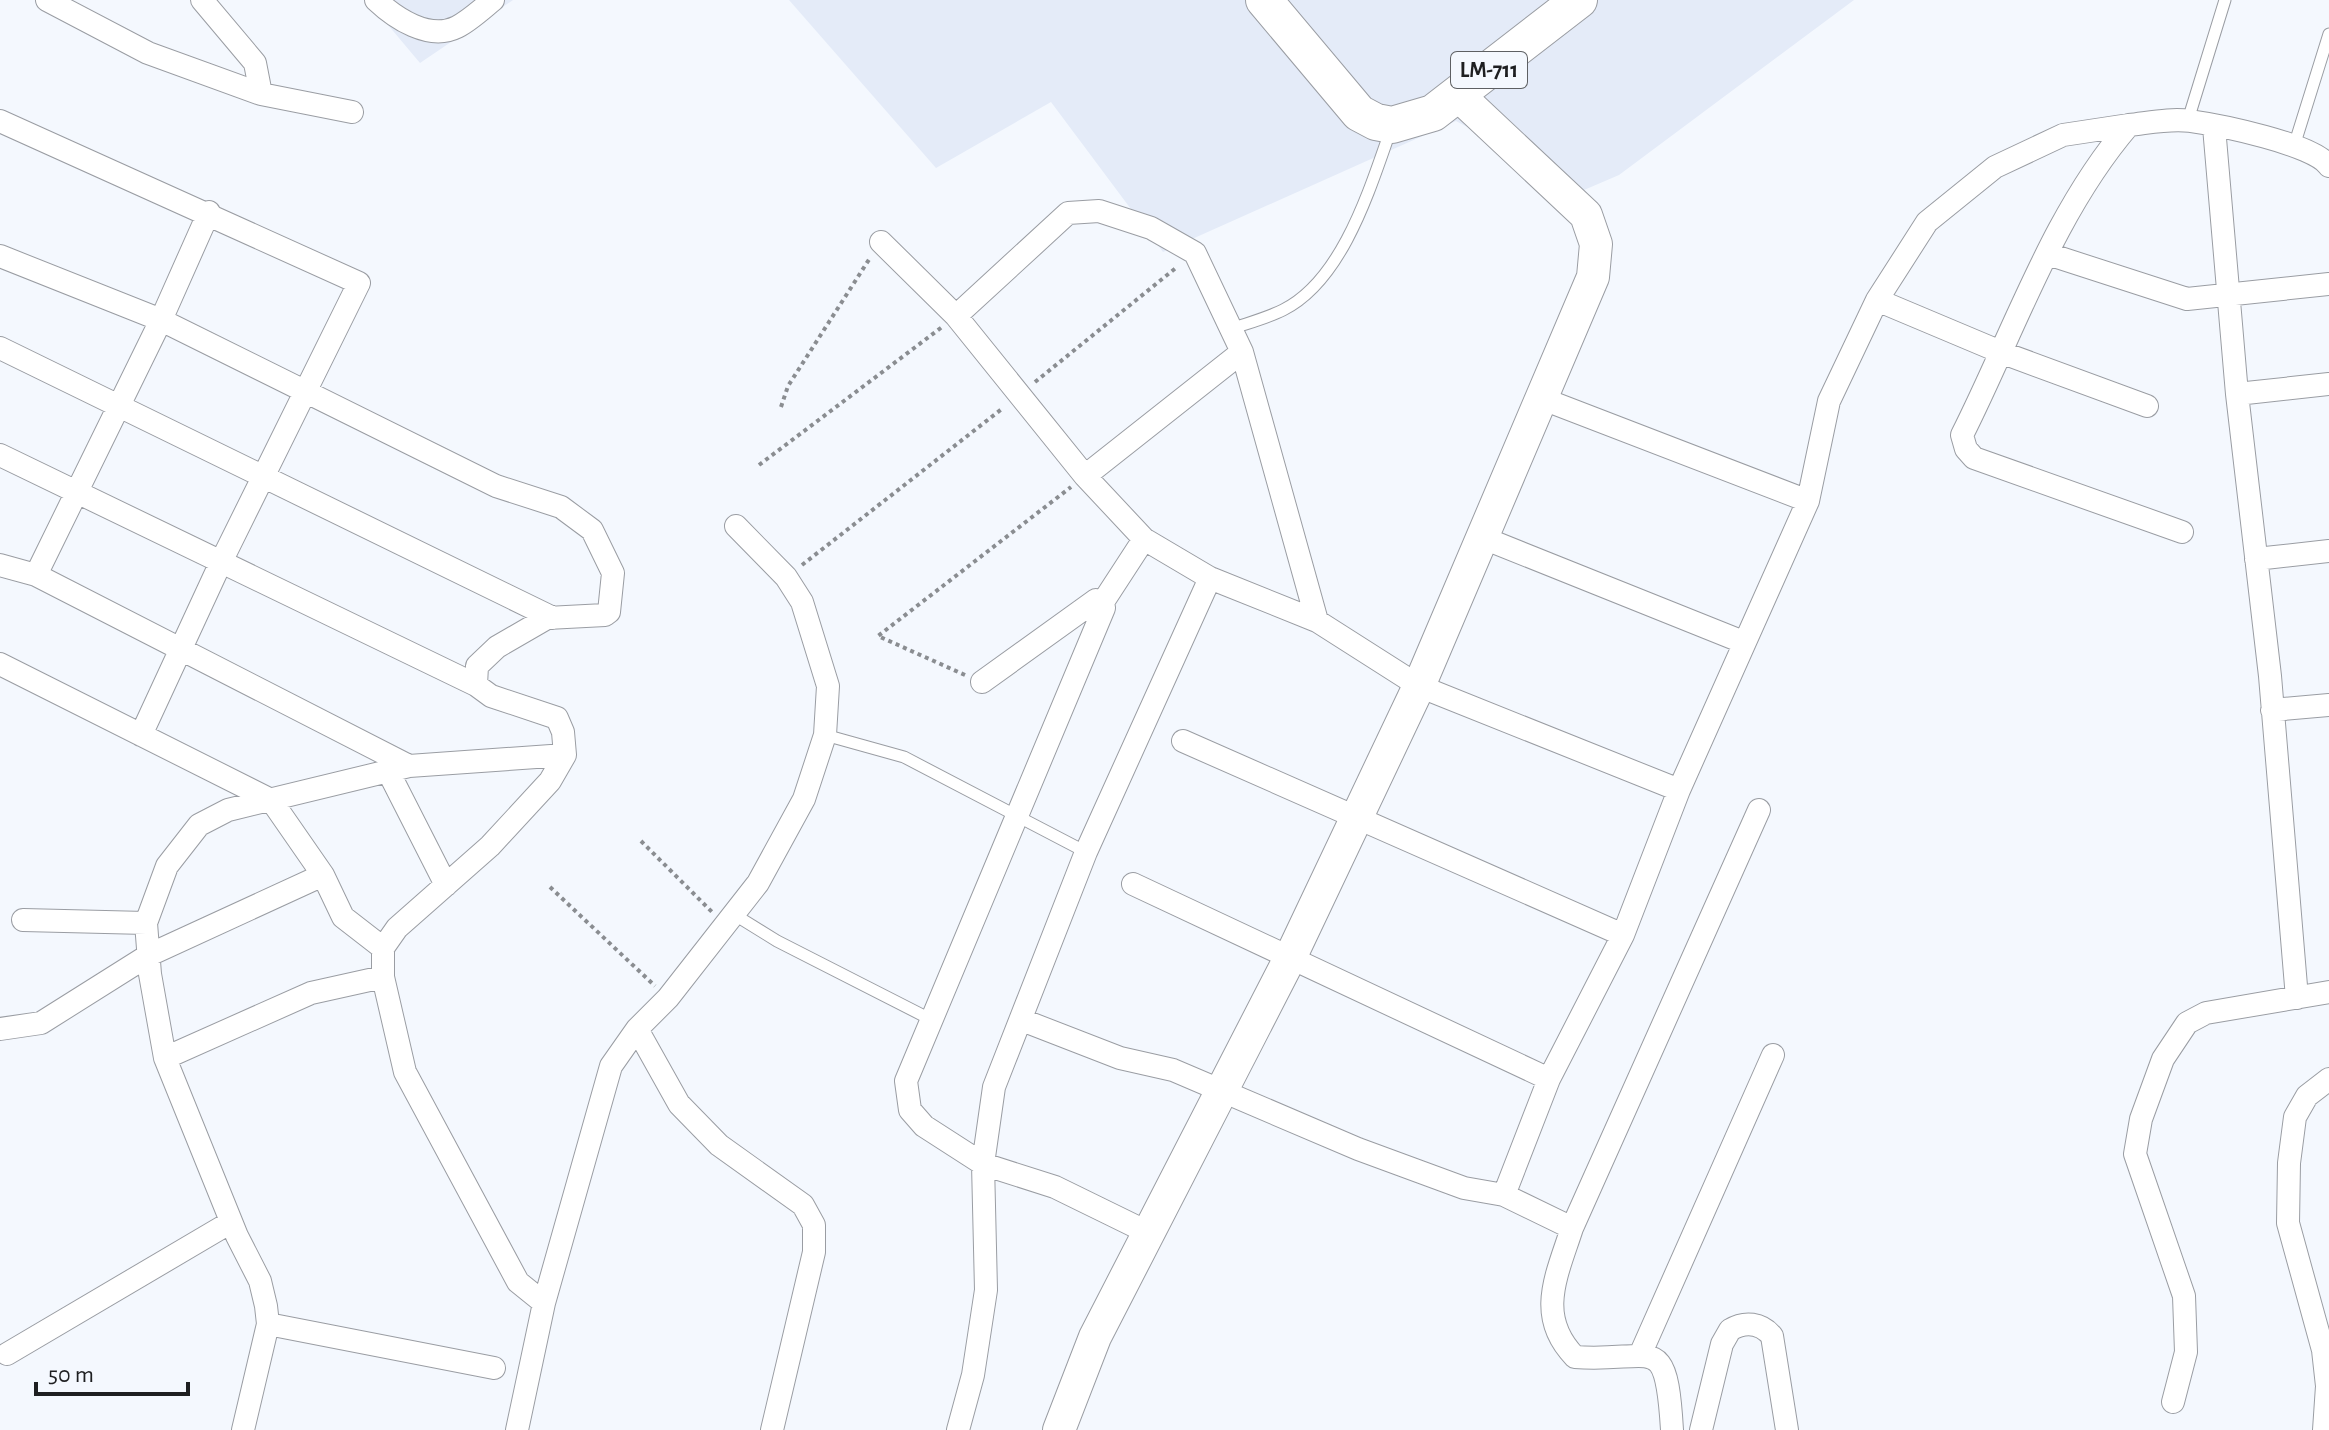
<svg xmlns="http://www.w3.org/2000/svg" width="2329" height="1430" viewBox="0 0 2329 1430" font-family="'Alegreya Sans',sans-serif">
<style>
.built{fill:#e4ebf8}
.lines{fill:none;stroke-linecap:round;stroke-linejoin:round}
.lane-casing{stroke:#9a9da3;stroke-width:13}
.street-casing{stroke:#9a9da3;stroke-width:24}
.secondary-casing{stroke:#9a9da3;stroke-width:34}
.primary-casing{stroke:#9a9da3;stroke-width:38}
.path{stroke:#8a8d91;stroke-width:4;stroke-dasharray:4 4;stroke-linecap:butt}
.lane{stroke:#fff;stroke-width:11}
.street{stroke:#fff;stroke-width:22}
.secondary{stroke:#fff;stroke-width:32}
.primary{stroke:#fff;stroke-width:36}
.labels{text-anchor:middle;dominant-baseline:central;stroke-width:8;stroke-linejoin:round;paint-order:stroke}
.shield{fill:#f4f8fe;stroke:#5e6063;stroke-width:2}
.shield-label{font-size:22px;font-weight:bold;fill:#1e1f21}
</style>
<rect width="100%" height="100%" fill="#f4f8fe"/>
<path class="built" d="M367,0H513L420,63Z
M789,0H1854L1619,175L1584,190L1456,121L1163,252L1051,102L936,168Z"/>
<g class="lines">
<g class="lane-casing">
<path id="lane" d="M2188,120L2225,0
M2294,146L2329,34
M1231,329C1248,323 1267,318 1283,310C1343,280 1370,188 1391,129
M825,735L904,757L1086,852
M735,915L777,941L932,1020"/>
</g>
<g class="street-casing">
<path id="street" d="M47,0L148,53L261,94L352,112
M202,0L255,63L261,94
M376,0C395,18 429,41 457,27C469,21 482,9 493,0
M0,121L359,283L221,562L141,735
M2214,127L2237,394L2270,676L2297,998
M881,242L956,316L1085,476L1144,539L1210,578L1317,621L1419,686L1679,790
M2048,254L2187,299L2329,284
M0,256L161,320L496,486L561,507L592,530L613,573L609,612L605,615L547,618L497,647L477,666L476,685L491,696L557,718L563,732L565,755L550,781L490,846L397,928L383,948V977L405,1072L518,1282L544,1303
M1877,300L2003,353L2147,406
M956,316L1068,213L1099,211L1151,228L1195,253L1242,352L1317,621
M0,348L553,618
M2237,394L2329,384
M1543,399L1808,501
M0,455L476,685
M1085,476L1242,352
M2182,532L1974,458L1966,449L1962,435C2014,332 2053,213 2129,125C2148,123 2171,118 2190,121C2219,125 2314,144 2329,166
M1481,537L1743,642
M2256,559L2329,551
M0,565L36,575L409,766
M36,575L161,320L209,212
M1103,602L1144,539
M0,664L271,800L323,875L149,955L41,1023L0,1029
M982,682L1096,600L1103,602L1104,608L906,1081L910,1110L924,1126L983,1164L1055,1187L1151,1234
M2272,710L2329,705
M1183,741L1623,935
M388,771L446,885
M323,875L343,917L383,948
M1133,884L1549,1079
M23,920L146,923
M1022,1020L1120,1058L1173,1070L1358,1149L1464,1188L1504,1195
M637,1029L679,1104L719,1145L803,1205L814,1225V1252L772,1430
M165,1058L311,993L383,977
M1572,1228L1504,1195L1549,1079L1623,935L1679,790L1808,501L1829,401L1877,300L1927,222L1995,167L2063,135L2129,125
M268,1324L494,1368
M7,1354L231,1222
M1640,1355L1773,1055
M2173,1402L2186,1352L2184,1296L2135,1154L2141,1119L2163,1059L2187,1023L2206,1013L2329,992
M243,1430L268,1324L266,1306L260,1281L237,1236L165,1058L150,974L146,923L167,866L199,825L228,810L409,766L565,755
M517,1430L544,1303L611,1066L637,1029L668,998L758,883L804,799L825,735L828,686L802,602L786,577L736,526
M958,1430L973,1375L986,1290L983,1164L994,1087L1086,852L1210,578
M1672,1430C1666,1328 1654,1363 1575,1357C1535,1316 1557,1275 1572,1228L1759,810
M1701,1430L1722,1344L1730,1330C1745,1321 1761,1323 1772,1336L1787,1430
M2324,1430L2327,1386L2323,1350L2288,1223L2289,1163L2295,1117L2307,1096L2329,1079"/>
</g>
<g class="secondary-casing">
<path id="secondary" d="M1059,1430L1095,1337L1291,956L1419,686L1593,277L1596,244L1586,215L1457,94"/>
</g>
<g class="primary-casing">
<path id="primary" d="M1264,0L1359,113L1376,122L1392,125L1433,113L1579,0"/>
</g>
<path class="path" d="M1035,382L1177,267
M781,407L788,386L870,258
M759,465L942,327
M802,565L1003,408
M965,675L878,636L1071,487
M641,841L712,912
M550,887L655,986"/>
<use href="#lane" class="lane"/>
<use href="#street" class="street"/>
<use href="#secondary" class="secondary"/>
<use href="#primary" class="primary"/>
</g>
<g class="labels">
<rect class="shield" x="1451" y="52" width="76" height="36" rx="6"/>
<g class="shield-label">
<text x="1489" y="70">LM-711</text>
</g>
</g>
<path d="M36 1382v12h152v-12" fill="none" stroke="#1e1f21" stroke-width="4"/>
<text x="48" y="1382" font-size="24" fill="#1e1f21" stroke="#f4f8fe" stroke-width="6" paint-order="stroke">50 m</text>
</svg>
